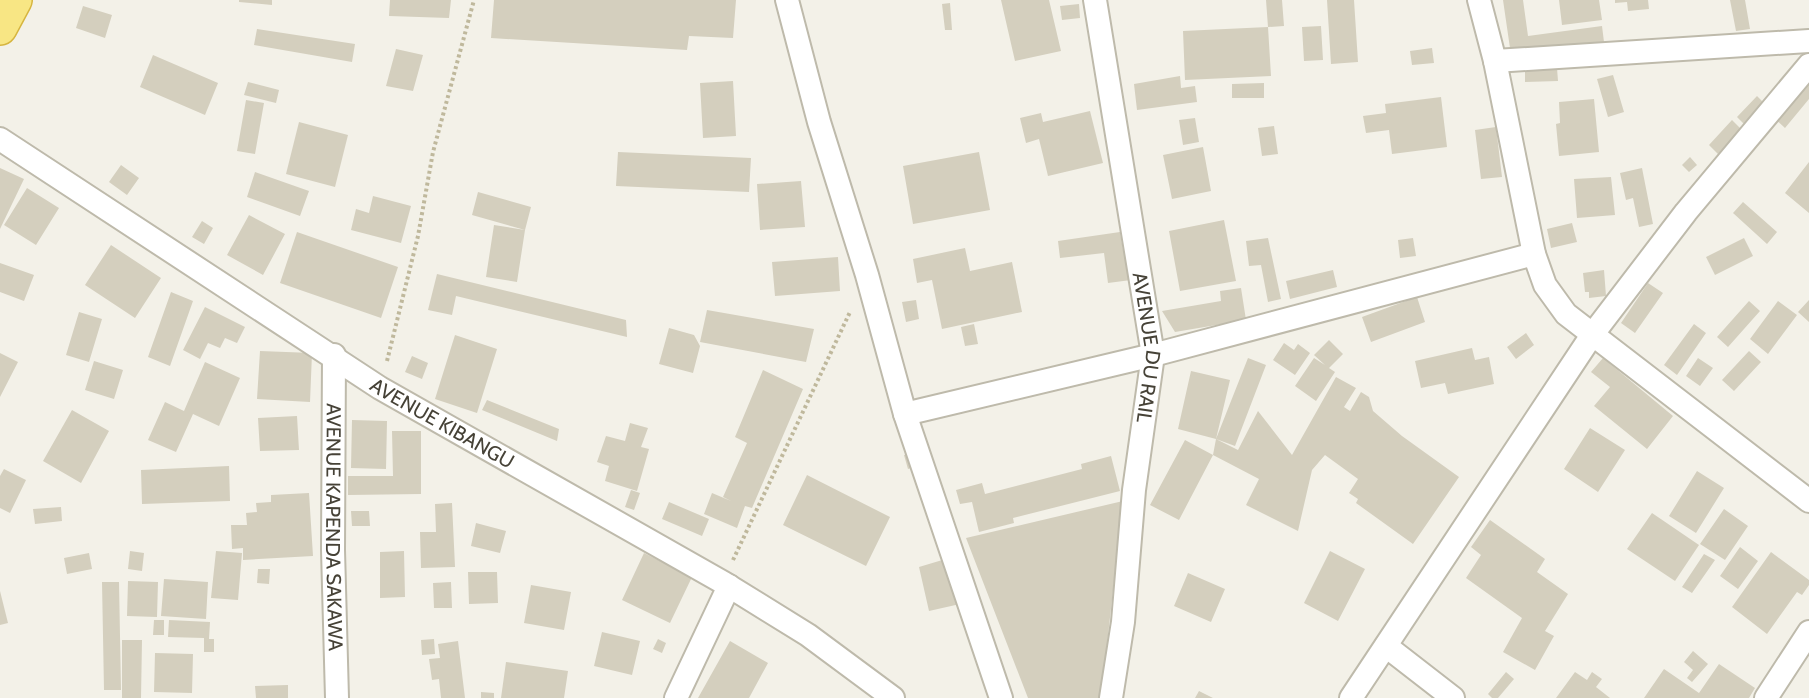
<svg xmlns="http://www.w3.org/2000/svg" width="1809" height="698" viewBox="0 0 1809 698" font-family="Cabin,sans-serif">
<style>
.building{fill:#d4cfbe}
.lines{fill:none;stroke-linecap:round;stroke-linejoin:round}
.minor-casing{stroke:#bebaab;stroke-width:26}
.trunk-casing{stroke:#d6b53f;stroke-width:36}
.path{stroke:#bfb89c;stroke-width:4;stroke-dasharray:3 3;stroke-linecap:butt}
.minor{stroke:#fff;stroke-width:22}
.trunk{stroke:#f8e684;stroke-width:33}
.labels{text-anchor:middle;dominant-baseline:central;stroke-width:4.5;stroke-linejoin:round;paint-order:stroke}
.street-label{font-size:20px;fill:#464237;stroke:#fff}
</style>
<rect width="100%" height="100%" fill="#f3f1e8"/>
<path class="building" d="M239,0H272V5L239,2Z
M390,0H451L449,18L389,16Z
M494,0H736L733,38L689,36L687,50L491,38Z
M1001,0H1049L1061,51L1015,61Z
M1266,0H1282L1284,26L1268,27L1271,76L1185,80L1183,31L1268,27Z
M1327,0H1354L1358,62L1331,64Z
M1503,0H1523L1528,36L1602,26L1604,42L1511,55Z
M1559,0H1599L1602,20L1562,25Z
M1615,0H1648L1649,9L1628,11L1627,2L1615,3Z
M1730,0H1745L1750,29L1736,31Z
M950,3L952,30H945L942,4Z
M1079,4L1080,18L1062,20L1060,6Z
M83,6L112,15L105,38L76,28Z
M1321,26L1323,60L1304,61L1302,27Z
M257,29L355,44L352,62L254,45Z
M1432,48L1434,63L1412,65L1410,51Z
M396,49L423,55L413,91L386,86Z
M153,55L218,83L205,115L140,87Z
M1557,68L1558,81L1525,82V69Z
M1809,74V99L1785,128L1773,117Z
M1613,75L1624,112L1608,117L1597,79Z
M1180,76L1181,88L1195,86L1197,102L1137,110L1134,84Z
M733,81L736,136L703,138L700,83Z
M248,82L279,90L276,103L244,95Z
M1264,83V98H1232V84Z
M1757,96L1766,105L1746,126L1737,117Z
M1441,97L1447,147L1392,154L1389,130L1366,133L1363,116L1386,113L1385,104Z
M1594,99L1599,152L1559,156L1556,124L1560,123L1559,102Z
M246,100L264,103L255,154L237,151Z
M1090,111L1103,163L1048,176L1039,139L1026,143L1020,118L1041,113L1043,122Z
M1195,118L1199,142L1183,145L1179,120Z
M1732,120L1741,129L1718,154L1709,145Z
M299,122L348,135L335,187L286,174Z
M1274,126L1278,154L1262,156L1258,128Z
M1496,127L1502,177L1481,179L1475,130Z
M1203,147L1211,191L1172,199L1163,155Z
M618,152L751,158L749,192L616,186Z
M979,152L990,210L913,224L903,166Z
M1690,157L1697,165L1689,172L1682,165Z
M1809,162V213L1785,193Z
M121,165L139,178L127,195L109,182Z
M0,168L24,179L0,229Z
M1642,168L1653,224L1639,227L1633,198L1626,200L1620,173Z
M255,172L309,191L300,216L247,197Z
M1611,177L1615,215L1577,218L1574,179Z
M801,181L805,227L760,230L757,184Z
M27,188L59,208L36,245L4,225Z
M478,192L531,207L525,230L472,215Z
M373,196L411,206L401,243L351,230L356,209L369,213Z
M1743,202L1777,232L1767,244L1733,213Z
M249,215L285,234L263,275L227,255Z
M1224,220L1236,281L1180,291L1169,231Z
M202,221L213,228L204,244L192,237Z
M1572,223L1577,242L1551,248L1547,229Z
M494,225L525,230L517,282L486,277Z
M297,232L398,267L381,318L280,283Z
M1120,232L1123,250L1126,249L1131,280L1108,283L1104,253L1060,258L1058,241Z
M1268,238L1281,299L1268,302L1261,265L1249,266L1246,241Z
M1413,238L1416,256L1400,258L1398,240Z
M1744,238L1753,256L1715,275L1706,257Z
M111,245L161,278L135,318L85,285Z
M965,248L970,271L1012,262L1022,312L942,329L932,280L917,283L913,259Z
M838,257L840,291L775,296L772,262Z
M0,263L34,275L24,301L0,292Z
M1333,270L1337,287L1290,299L1286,281Z
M1604,270L1606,296L1589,298V292H1585L1583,273Z
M437,274L626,320L627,337L456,296L452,315L428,310Z
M1648,283L1663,293L1635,333L1621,323Z
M1241,288L1246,320L1175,332L1162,311L1221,301L1220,291Z
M171,292L193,301L170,366L148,357Z
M1417,297L1425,322L1371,342L1362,317Z
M916,300L919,319L906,322L902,302Z
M1809,300V322L1798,312Z
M1749,301L1760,311L1728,347L1717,337Z
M1778,301L1797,315L1768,354L1750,339Z
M205,307L245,327L237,343L225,338L220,348L208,343L200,359L183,350Z
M707,310L814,329L806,362L700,342Z
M79,312L102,319L89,362L66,355Z
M974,324L978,344L965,346L961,327Z
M1694,324L1706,333L1677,375L1664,365Z
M669,328L694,335L700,346L693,373L659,364Z
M1526,333L1534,345L1516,359L1507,347Z
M455,335L497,349L477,413L435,399Z
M1329,340L1343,354L1329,368L1335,372L1316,401L1295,386L1314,358L1325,365L1314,355Z
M1284,343L1294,350L1298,344L1310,353L1295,375L1273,360Z
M1472,348L1475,360L1489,357L1494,384L1448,394L1445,383L1421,388L1415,361Z
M260,351L312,353L310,402L257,399Z
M1749,351L1761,362L1734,391L1722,380Z
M0,353L18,362L0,397Z
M412,356L428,363L422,379L405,372Z
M1248,358L1266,365L1235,446L1216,439L1238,450L1258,411L1292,455L1336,377L1356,388L1344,407L1350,411L1361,392L1369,397L1373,411L1402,436L1459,477L1413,544L1356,503L1358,499L1349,493L1358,479L1325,455L1312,470L1298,531L1246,505L1259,479L1213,455L1216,439Z
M1603,358L1673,416L1647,449L1594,406L1610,387L1591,372Z
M1698,358L1713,368L1700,386L1686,376Z
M94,361L123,370L114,399L85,390Z
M205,362L240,378L219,426L193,414L176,452L148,440L165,402L184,411Z
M763,370L803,389L752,508L745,506L737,528L704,514L712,493L731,501L723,497L747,443L735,437Z
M1191,371L1230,380L1216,439L1178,429Z
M487,400L559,429L557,441L482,410Z
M72,410L109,431L81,483L43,461Z
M297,416L299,450L260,451L258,418Z
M352,420L387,421L386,469L351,468Z
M630,423L648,428L641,447L649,449L637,491L605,481L609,466L597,462L606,436L625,441Z
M1590,428L1625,450L1598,492L1564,469Z
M392,431H421V494L348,495V476H393Z
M1185,440L1213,455L1179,520L1150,505Z
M916,452L919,465L908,469L904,455Z
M1111,456L1120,491L1013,518L1014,523L979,532L972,502L960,504L956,490L982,483L985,494L1082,469L1081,464Z
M229,466L230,501L142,504L141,470Z
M4,469L26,480L10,513L0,508V476Z
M1697,471L1724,488L1696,533L1669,516Z
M807,475L890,517L866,566L783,525Z
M631,490L640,493L634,510L625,507Z
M309,493L313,556L243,560V548L232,549L231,525H247L246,513L257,512L256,503L271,502V495Z
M1123,501L1101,698H1028L966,538Z
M669,502L709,519L702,536L662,519Z
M452,503L455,567L421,568L420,532H436L435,504Z
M61,507L62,521L35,524L33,509Z
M1724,509L1748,526L1725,560L1700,544Z
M351,511H369L370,526H352Z
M1652,513L1699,545L1675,581L1627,549Z
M1490,520L1545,559L1537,572L1568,594L1545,631L1554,636L1535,670L1503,652L1522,618L1466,578L1481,555L1471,547Z
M476,523L506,531L500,553L471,546Z
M1740,547L1758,561L1738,589L1720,576Z
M130,551L144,553L142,571L128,569Z
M216,551L242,553L238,600L211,598Z
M404,551L405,597L380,598V552Z
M1330,551L1365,569L1338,621L1304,603Z
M1771,552L1809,580V585L1802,595L1797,592L1767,634L1732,607Z
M89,553L92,569L67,574L64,558Z
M644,553L692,577L670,623L622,600Z
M1704,554L1715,560L1692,593L1682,587Z
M949,558L960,604L929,611L919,567Z
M258,569H270L269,584L257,583Z
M468,572H497L498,603L469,604Z
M1188,573L1225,589L1211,622L1174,606Z
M164,579L208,582L206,619L161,616Z
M128,581L158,582L157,617L127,616Z
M102,582H119L121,690H104Z
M451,582L452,608H434L433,583Z
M531,585L571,592L564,630L524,623Z
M0,591L8,623L0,625Z
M154,620H164V635H153Z
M169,620L210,622L209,639H214V652H204V638L168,637Z
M602,632L640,641L632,675L594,666Z
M434,639L435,654L422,655L421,640Z
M658,639L666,643L662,653L653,649Z
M122,640H142L141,698H122Z
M458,641L465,698H441L439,679L432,680L429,659L440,658L438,644Z
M730,641L768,663L749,698H698Z
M1693,651L1708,664L1692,682L1687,678L1693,670L1684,662Z
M155,653L193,654L192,693L154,692Z
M506,662L568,671L564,698H501Z
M1719,664L1755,688L1749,698H1644L1664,669L1699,693Z
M1506,672L1514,679L1498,698H1492L1488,694Z
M1575,672L1587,680L1592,672L1602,679L1596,687L1610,698H1556Z
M288,685V698H256L255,686Z
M1199,691L1213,698H1195Z
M481,692L494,693V698H481Z"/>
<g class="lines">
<g class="minor-casing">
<g id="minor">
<path d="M787,0L819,122L867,275L905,414L1001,698"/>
<path id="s1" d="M1095,0L1153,355L1134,490L1123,622L1111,698"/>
<path d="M1479,0L1495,61L1534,254L1545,285L1566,314L1809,501"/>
<path d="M1495,61L1809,41"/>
<path id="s2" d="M0,139L380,388L724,583L808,635L893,698"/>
<path id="s3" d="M334,355L333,550L337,698"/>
<path d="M905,414L1153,355L1534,254"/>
<path d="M1386,646L1453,698"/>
<path d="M676,698L729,586"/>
<path d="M1351,698L1592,335L1686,212L1809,65"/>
<path d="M1766,698L1809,632"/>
</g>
</g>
<g class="trunk-casing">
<path id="trunk" d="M0,28L15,0"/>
</g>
<path class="path" d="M387,361L418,236L433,152L474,0
M733,560L850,312"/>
<use href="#minor" class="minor"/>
<use href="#trunk" class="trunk"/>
</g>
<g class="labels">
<g class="street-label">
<text stroke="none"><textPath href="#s1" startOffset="352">AVENUE DU RAIL</textPath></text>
<text stroke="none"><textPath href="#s2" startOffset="526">AVENUE KIBANGU</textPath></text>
<text stroke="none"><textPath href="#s3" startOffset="172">AVENUE KAPENDA SAKAWA</textPath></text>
</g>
</g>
</svg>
